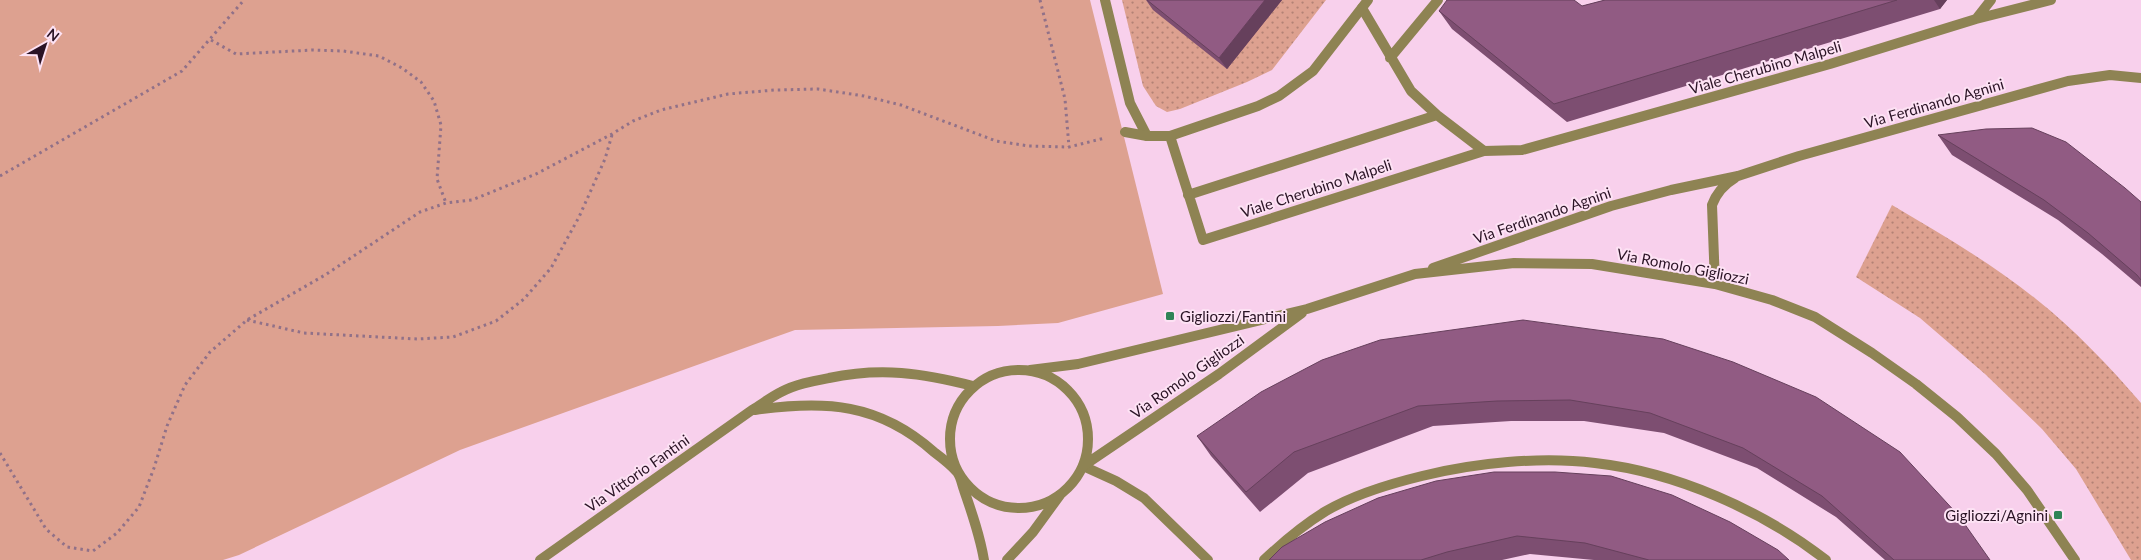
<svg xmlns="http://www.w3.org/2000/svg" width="2141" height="560" viewBox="0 0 2141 560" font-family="Lato,sans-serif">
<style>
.park{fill:#dda190}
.garden{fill:url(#garden-dots)}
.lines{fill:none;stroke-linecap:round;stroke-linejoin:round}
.path{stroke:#917188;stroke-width:3;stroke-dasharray:2.5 4;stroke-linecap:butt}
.lane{stroke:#8e8353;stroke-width:10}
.street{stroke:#8e8353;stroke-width:10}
.wall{fill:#7d4e71}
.shaded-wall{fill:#66405c}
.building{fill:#915b83;stroke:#66405c}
.poi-dot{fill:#2f8457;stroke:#fde2f4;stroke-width:2}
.labels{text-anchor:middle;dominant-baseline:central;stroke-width:4;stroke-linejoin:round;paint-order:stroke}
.street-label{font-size:15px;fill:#2a1325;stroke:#fde2f4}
.poi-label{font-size:15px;fill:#2a1325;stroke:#fde2f4;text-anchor:start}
</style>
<defs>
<pattern id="garden-dots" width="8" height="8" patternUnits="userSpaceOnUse" patternTransform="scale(1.25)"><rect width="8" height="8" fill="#dda190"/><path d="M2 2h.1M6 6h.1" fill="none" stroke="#b38275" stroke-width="1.8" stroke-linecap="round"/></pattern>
</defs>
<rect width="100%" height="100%" fill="#f8d0ec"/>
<path class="park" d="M0,0H1090L1163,294L1058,323L998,326L795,330L460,450L239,555L223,560H0Z"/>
<path class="garden" d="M1122,0H1326L1272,70L1247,82L1180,109L1167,112L1156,106L1143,86Z
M1892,205C1941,234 1991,263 2036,299C2074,329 2109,366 2141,403V560H2131L2076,469L2042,429L1985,374L1920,318L1856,277Z"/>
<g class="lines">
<path class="path" d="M1040,0L1065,99L1069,147
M211,40L236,54L313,50L343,51L379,56L402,68L421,82L434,101L441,125L437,179L446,203
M0,176L182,71L244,0
M247,320L304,333L417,339L453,337L496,321L524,299L551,268L579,217L605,159L612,135
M0,453L46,529L67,547L93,551L117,533L139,507L154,468L167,426L185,385L210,352L247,320L325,275L420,212L446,203L472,200L536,174L612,134L633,121L661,110L728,94L775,90L818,89L864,96L901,105L996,141L1029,146L1069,147L1105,138"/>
<path class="lane" d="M1105,0L1130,103L1147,136
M1976,19L1991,0
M1390,58L1438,0
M1170,136L1203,240L1484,151L1437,115L1411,91L1362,8
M1484,151L1522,150L1830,64L1976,19L2051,0
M1188,195L1437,115
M1083,466L1116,481L1144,498L1208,560
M1264,560C1283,542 1303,525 1326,511C1355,494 1389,484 1422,476C1474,463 1541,456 1595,463C1675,472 1762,510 1826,560"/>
<path class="street" d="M1125,132L1147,136H1170L1258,106L1279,96L1313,71L1368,0
M1433,268L1611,206L1671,190L1738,176L1799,156L2068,81L2110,75L2141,78
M1715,284L1712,205C1716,194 1725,184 1735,178
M950 439a69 69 0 1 1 138 0a69 69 0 1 1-138 0Z
M1030,370L1078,364L1307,309L1415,274L1514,263L1592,264L1715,284L1772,300L1815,317L1872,353L1916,384L1957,417L1996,454L2027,490L2075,560
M755,410C825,400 879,403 934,452C942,458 951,465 957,472C961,477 962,485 964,490C972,513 980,536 984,560
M1083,466L1219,374L1302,313
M540,560L752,410C762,404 771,397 781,392C796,384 813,381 829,378C881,367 922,373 973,386
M1007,560L1033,532L1060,495"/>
</g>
<path class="wall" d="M1146,0H1282L1227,69L1153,10Z
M1605,0H1947L1940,9L1567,122L1452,29L1439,11L1582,6Z
M1938,135L2141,202V287L2102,254L2058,220L1952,155Z
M1523,320L1990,560H1885L1836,517L1757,468L1664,433L1584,421H1511L1433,426L1308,473L1260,512L1211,456L1197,436Z
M1378,498L1789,560H1594L1530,554L1502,560H1269Z"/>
<path class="shaded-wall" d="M1265,0H1282L1227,69L1219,58Z
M1934,0H1947L1940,9Z"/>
<path class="building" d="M1147,0H1265L1219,58Z
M1447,0H1574L1582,6L1605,0H1897L1554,104L1439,11Z
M2032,128L2066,142L2125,188L2141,202V280L2137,275L2088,233L2044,200L1938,135L1986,129Z
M1523,320L1663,339L1733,362L1816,397L1900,452L1959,516L1990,560H1894L1822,496L1743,448L1650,413L1570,400L1497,401L1418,406L1294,452L1246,492L1197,436L1261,392L1322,360L1380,340Z
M1494,472H1555L1611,476L1672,495L1730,522L1778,550L1789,560H1649L1585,543L1517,536L1447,552L1421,560H1269L1282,547L1325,522L1378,498L1436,481Z"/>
<g class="poi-dot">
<rect x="1165" y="311" width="10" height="10" rx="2.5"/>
<rect x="2053" y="510" width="10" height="10" rx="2.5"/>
</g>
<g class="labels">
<g class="street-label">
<text transform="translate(1765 67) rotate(-16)">Viale Cherubino Malpeli</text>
<text transform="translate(1934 103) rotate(-16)">Via Ferdinando Agnini</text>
<text transform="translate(1316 188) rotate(-18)">Viale Cherubino Malpeli</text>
<text transform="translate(1542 215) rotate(-19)">Via Ferdinando Agnini</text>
<text transform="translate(1683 266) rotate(11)">Via Romolo Gigliozzi</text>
<text transform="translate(1187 376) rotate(-35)">Via Romolo Gigliozzi</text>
<text transform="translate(637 473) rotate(-35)">Via Vittorio Fantini</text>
</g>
<g class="poi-label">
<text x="1180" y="316">Gigliozzi/Fantini</text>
<text x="2048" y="515" text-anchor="end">Gigliozzi/Agnini</text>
</g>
</g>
<g transform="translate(45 45) rotate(39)" stroke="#fde2f4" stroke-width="4" paint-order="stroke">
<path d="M0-4L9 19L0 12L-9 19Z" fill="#2a1325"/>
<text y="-8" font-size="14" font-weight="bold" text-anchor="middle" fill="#2a1325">N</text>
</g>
</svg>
